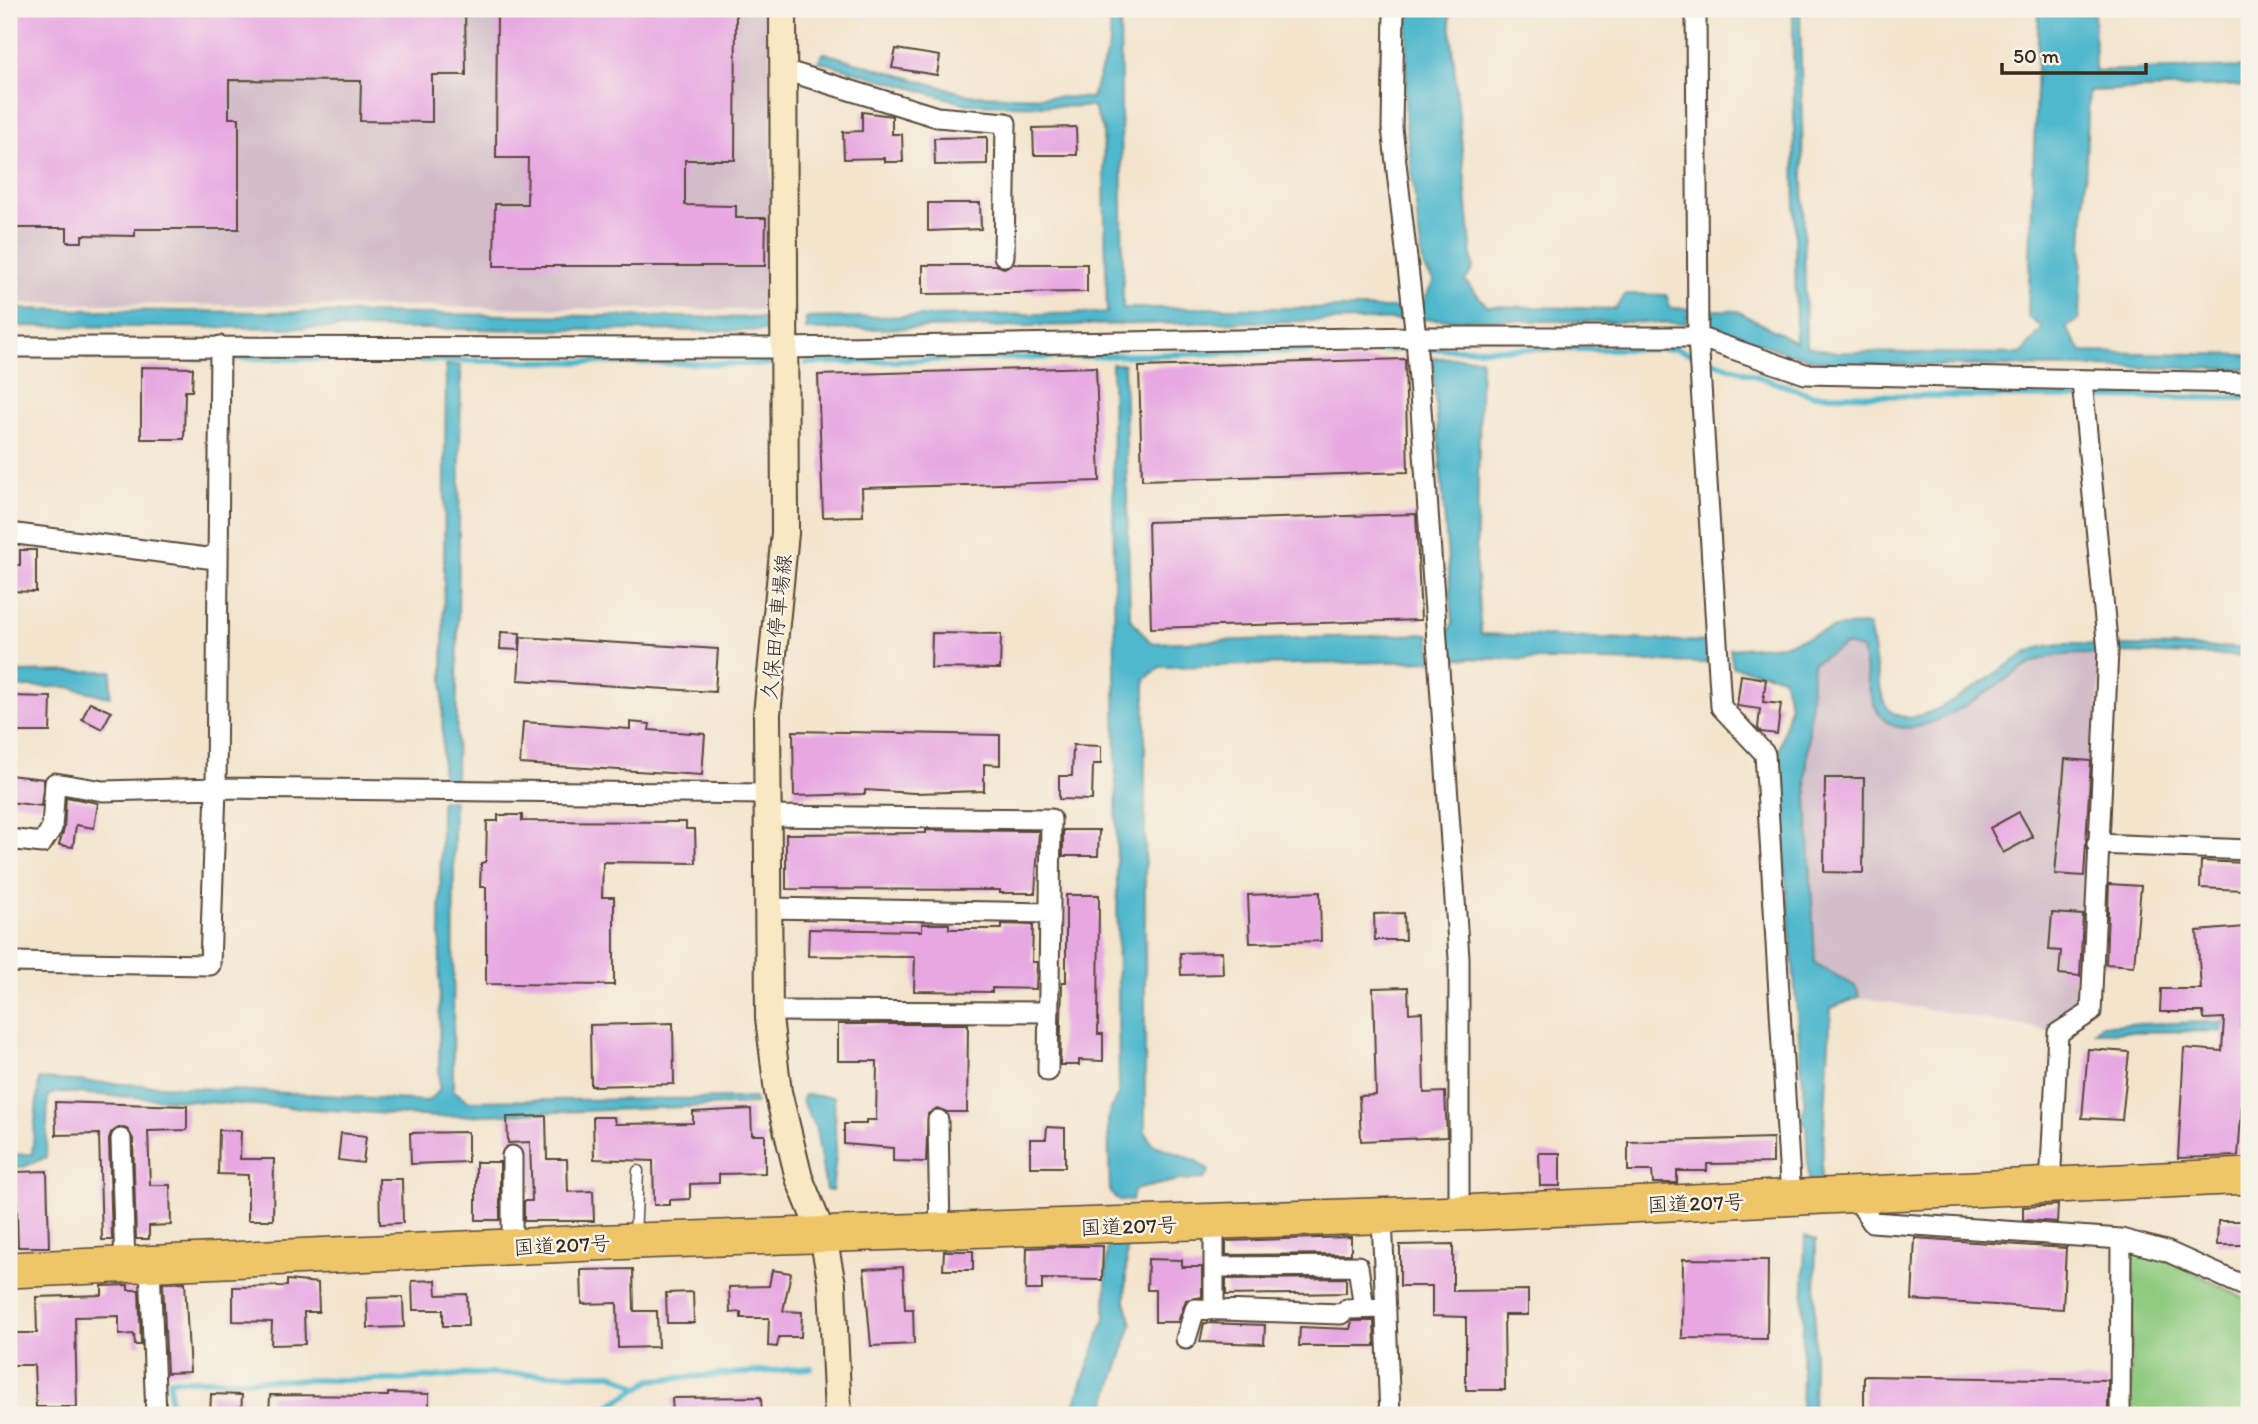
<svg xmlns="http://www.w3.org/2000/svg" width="2258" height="1424" viewBox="0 0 2258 1424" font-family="Itim,'Klee One',sans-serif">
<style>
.industrial{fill:#d2bdc8}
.green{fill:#8eca7f;stroke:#647a4e;stroke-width:2}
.water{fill:#4fb8cd;stroke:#457176;stroke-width:2}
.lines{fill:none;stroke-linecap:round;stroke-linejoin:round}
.stream{stroke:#4fb8cd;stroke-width:6}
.building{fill:#e7a8e2}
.lane-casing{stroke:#574638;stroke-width:13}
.street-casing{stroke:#574638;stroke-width:23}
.secondary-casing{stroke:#574638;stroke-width:30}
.highway-casing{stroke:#574638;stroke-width:38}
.lane{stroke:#fff;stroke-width:10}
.street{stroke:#fff;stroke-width:19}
.secondary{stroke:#f8e8c3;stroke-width:26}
.highway{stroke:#eec569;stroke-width:35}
.labels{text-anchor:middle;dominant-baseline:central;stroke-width:5;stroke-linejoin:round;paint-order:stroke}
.street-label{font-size:21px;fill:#3b2a1e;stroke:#f7f3e8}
</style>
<rect width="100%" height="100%" fill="#f7f3e8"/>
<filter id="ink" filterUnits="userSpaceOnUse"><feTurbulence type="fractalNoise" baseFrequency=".0143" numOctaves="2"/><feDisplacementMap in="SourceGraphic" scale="14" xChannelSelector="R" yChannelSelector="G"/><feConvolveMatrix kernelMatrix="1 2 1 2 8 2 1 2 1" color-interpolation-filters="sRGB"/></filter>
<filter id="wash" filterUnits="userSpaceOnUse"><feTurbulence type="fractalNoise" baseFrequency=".00686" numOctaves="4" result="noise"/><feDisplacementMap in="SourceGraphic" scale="28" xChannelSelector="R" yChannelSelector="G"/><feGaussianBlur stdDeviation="1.57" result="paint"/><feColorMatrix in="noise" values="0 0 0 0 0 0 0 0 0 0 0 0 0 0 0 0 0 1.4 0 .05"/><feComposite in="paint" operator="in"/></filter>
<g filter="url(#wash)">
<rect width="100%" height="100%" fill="#f3e4cd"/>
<path class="industrial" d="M9,9H770L772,310L9,303Z
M1865,637L1884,715L1928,723L2041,651L2095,650V654L2101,659L2082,1003L2049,1031L1820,990L1816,963L1806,777L1813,663L1806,647Z"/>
<path class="green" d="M2133,1250L2170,1260L2249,1301V1415H2130Z"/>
<path class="water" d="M1111,9H1120L1123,308H1420L1434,281L1423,266L1405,114L1408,9H1449L1473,269L1465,281L1487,306L1615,309L1626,294L1667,295L1669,308L1737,311L1796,342L1793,9H1800L1806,346L1836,352L2021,354L2043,328L2028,317L2039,9H2094L2095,71L2249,67V85L2089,91L2079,319L2066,328L2082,352L2249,355V369L1833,364L1788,353L1709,326L1708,317L1687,316L1686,323L1422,319L806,330V318L1107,313L1103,129L1093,107L967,104L818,61L824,53L969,95L1092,98L1110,43Z
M9,309L768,318L767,331L9,326Z
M1432,358H1481L1476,566L1481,634L1706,642L1708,663L1448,658L1446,635L1453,623Z
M1112,364H1124L1130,618L1151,643L1429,634L1432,661L1160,667L1145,679V1131L1152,1144L1196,1161L1209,1171L1204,1179L1179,1180L1134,1190L1132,1200L1120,1201L1110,1193L1108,1116L1119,1092Z
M446,365L461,366L456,780H442Z
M1869,625C1873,644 1878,689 1885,704C1910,750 2004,661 2033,650C2053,642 2075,644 2096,645L2095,654C2075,654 2056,654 2037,661C2003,674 1902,770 1875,706C1867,689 1866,667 1862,649L1845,645L1813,663L1806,777L1815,963L1856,987L1860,997L1831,1008L1821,1180L1809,1181L1806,1125L1799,1117L1805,1108L1776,762L1790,706L1783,677L1733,667L1730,649L1782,645L1842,626Z
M2120,646L2249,648V656L2118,653Z
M112,671L110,697L68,687H9V672Z
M441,800H454L453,1090L468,1101L755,1098L756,1104L436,1117L57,1092L48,1096L46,1157L24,1167H9V1155L32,1154L39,1079L427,1101L439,1091Z
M2249,1021V1031L2095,1032L2101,1025Z
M804,1095L834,1097L836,1155L832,1191L826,1190L816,1129L802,1101Z
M1805,1236L1816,1240L1813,1415H1801Z
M1127,1240L1125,1301L1132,1324L1102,1415H1071L1105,1318L1107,1248L1112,1242Z"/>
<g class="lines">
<path class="stream" d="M88,357L205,358
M233,358L767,364
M806,363L1401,349H1677L1812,395L2249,398
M170,1415V1380H400L470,1374H613L639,1388
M611,1415V1405L651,1380L811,1368"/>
</g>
<g id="blocks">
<path class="building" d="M11,9H465L466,75H432V122L360,121L361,81L229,80V118H239V229H135V236L82,235V242H67V228H9Z
M497,9H736L735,160H685V205L736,206V218H766L765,266H494L495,204H527L528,158H496Z
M896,49L940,56L937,75L892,68Z
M862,112L892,116V134H902L903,162H885V158L844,159L843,132L862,131Z
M1076,127L1077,155H1034L1033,128Z
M987,137V164L935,165L934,138Z
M928,203H980L981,229L928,231Z
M1013,264H1087V292L923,294V265H996L1004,268Z
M1405,359L1408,472L1142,480L1139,367Z
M141,367L193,368L192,391H185L184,439H141Z
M1096,367L1100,481L862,488L863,516L823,517L818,375Z
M1416,514L1421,620L1151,628L1148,522Z
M20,550H36V592L9,591V565H20Z
M501,632L520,633L519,650L500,649Z
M932,633L1001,634L1000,669L931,668Z
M521,637L718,649L715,692L518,680Z
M1741,675L1766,679L1763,702L1781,704L1777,734L1761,732L1758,728L1760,709L1737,706Z
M9,696L51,697L50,732H9Z
M90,702L111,712L102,729L82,719Z
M523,722L630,729V722L650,724L649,730L705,734L702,775L520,764Z
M793,731L1000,735V765L984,764V791L915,793L865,790V794L794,796Z
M1073,745L1101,746V764H1093L1092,800L1059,799V776H1072Z
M2065,759L2091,761L2084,876L2055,874Z
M9,775L44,779L41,806L9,802Z
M1825,778H1864L1863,873L1824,872Z
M66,797L98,803L94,828L76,825L73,847L59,845L64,829Z
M2019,812L2033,837L2003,853L1990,828Z
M498,815H522V821L686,822V829H695L696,863L603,862L602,897H614V985L486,984V887H480L481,863L486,862L487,821H498Z
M926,830L1039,831L1035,893H1000V890L786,889V834L926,833Z
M1063,830H1099L1098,856H1063Z
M2201,861L2245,863L2244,890L2200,888Z
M2109,884L2141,886L2134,966L2106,964Z
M1320,892L1321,941L1250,943L1248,895Z
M1066,895H1099L1098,1034H1103V1061L1079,1060V1065H1060L1062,982H1066Z
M1404,913L1405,940H1375L1374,914Z
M2052,913L2083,915L2080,976L2059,974L2061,951L2049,950Z
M922,924H949V929H1002V924L1033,925L1032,962H1037L1036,989L992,988V992L914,991L915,957L808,956L809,929L922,931Z
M2245,927L2249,960V1016L2238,1156L2178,1158L2184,1048L2222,1051L2224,1018L2204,1019L2203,1012H2160L2161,989H2201L2197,931Z
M1222,952L1223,974L1181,975L1180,953Z
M1408,987L1409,1013L1422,1012L1424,1093L1445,1092L1447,1137L1361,1141L1359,1096L1376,1095L1373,988Z
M673,1023L674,1084L591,1086L590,1025Z
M838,1024H968L967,1112H947L937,1108L928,1114L926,1162L893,1161V1148L844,1144V1124H866V1120H876L877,1061H838Z
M2088,1049L2129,1052L2122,1120L2082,1118Z
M55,1102L187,1106V1130L148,1131L150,1185H170L171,1225L149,1226V1239H136L133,1139L127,1129L120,1127L111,1133L109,1139L112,1240H102L99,1134L56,1135Z
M751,1109L752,1135H765V1173L719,1174V1183L690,1184V1199L670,1200V1205H654L653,1161L594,1159L593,1117H614L615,1124L693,1123V1112Z
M546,1116L547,1159H567L568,1192L593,1191L594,1221H524V1201H532L530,1142L508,1143L507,1117Z
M1047,1127L1065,1128V1167H1030V1139H1046Z
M219,1130L241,1131L240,1159H274L273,1220H248V1175L218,1174Z
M468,1132V1162L411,1164L410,1133Z
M341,1133L366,1136L363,1163L338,1160Z
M1773,1138V1163L1707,1164V1171H1677V1183H1653L1652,1171H1628V1142Z
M1539,1153H1560V1186H1540Z
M476,1162H500V1220H476Z
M47,1171L49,1247H18L16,1172Z
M379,1179H402L403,1223L380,1224Z
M2058,1205L2057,1222L2023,1220V1207Z
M2218,1221H2249V1245H2217Z
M1351,1237V1254L1226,1255V1241Z
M1915,1238L2066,1248L2063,1309L1912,1300Z
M1453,1244V1291L1528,1290V1315H1504L1505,1390H1466V1317L1432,1316V1286H1400V1245Z
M1071,1246H1103L1102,1280L1042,1279V1290H1026L1027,1248Z
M944,1251H973V1270H943Z
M1148,1259L1182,1260V1267H1202V1297L1186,1300L1178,1322H1155V1290H1147Z
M1683,1259L1768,1260L1767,1339L1682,1338Z
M903,1267L905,1309H913L914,1344L871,1346L864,1269Z
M633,1269L634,1311H657L658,1347L618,1348L617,1303L582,1304L581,1270Z
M772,1270L791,1273L783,1311L802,1312L801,1337H779L777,1347L768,1346L769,1318H741V1312L730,1313L729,1287L769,1286Z
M1346,1278V1293L1226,1295V1279Z
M287,1280L318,1283L319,1312H304L305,1344L271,1345L272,1322L233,1321V1287L287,1286Z
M436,1280L437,1295L467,1294L468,1326H443V1310H413L412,1281Z
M185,1282L190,1372L167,1373L163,1283Z
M128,1285V1290H139L141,1345H135L134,1334L119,1335V1316L75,1317L77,1407H36L34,1365H9V1333H37L36,1297L102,1295V1286Z
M693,1292L694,1323H667L666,1293Z
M403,1297L404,1327L368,1328L367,1298Z
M1352,1321H1374L1375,1346H1299L1300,1327L1350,1329Z
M1204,1323L1265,1325L1264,1344L1200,1342Z
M1864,1376L2108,1380V1415H1864Z
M388,1393L429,1394V1415H269L270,1395L388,1396Z
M211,1394L242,1395L241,1415H210Z
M761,1397L762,1415H673L672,1398Z"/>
</g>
</g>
<g filter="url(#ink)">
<use href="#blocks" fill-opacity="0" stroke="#574638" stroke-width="2"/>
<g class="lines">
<g class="lane-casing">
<path id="lane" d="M635,1237L638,1171"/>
</g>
<g class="street-casing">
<path id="street" d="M1394,9L1392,128L1416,337L1459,958V1213
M1696,9L1698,337L1721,707L1765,754L1791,1199
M784,70L937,117L1006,123L1004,256
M9,347L785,348L1416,337H1698L1805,374L2249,383
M9,533L207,558L217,553
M766,816L1051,819L1048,1071
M9,839L42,843L52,828L55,783L103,791L216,788L766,794
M2097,844L2249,850
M767,908L1050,913
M9,962L210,965L216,788L220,346
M769,1011L1049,1012
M938,1120L940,1233
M121,1139L125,1266
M512,1156V1247
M2050,1186L2058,1033L2091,1012L2108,651L2082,381
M1855,1196L1872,1222L2121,1239L2166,1251L2249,1288
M1382,1216L1390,1415
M150,1265L156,1415
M1214,1267L1358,1266L1364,1309
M1214,1311V1222
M1186,1339L1195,1309L1341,1314L1347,1309L1386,1308
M2120,1415L2121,1239"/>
</g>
<g class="secondary-casing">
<path id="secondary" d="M783,9L785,533L767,714L769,1018L778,1092L799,1178L823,1237L832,1284L838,1415"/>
</g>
<g class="highway-casing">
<path id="highway" d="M9,1270L635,1241L1459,1213L2249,1176"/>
</g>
<use href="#lane" class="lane"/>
<use href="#street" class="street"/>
<use href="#secondary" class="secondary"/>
<use href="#highway" class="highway"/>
</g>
</g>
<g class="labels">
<g class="street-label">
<text transform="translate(776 627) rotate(-84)">久保田停車場線</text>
<text transform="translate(1696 1203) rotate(-2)">国道207号</text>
<text transform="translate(1129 1226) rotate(-2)">国道207号</text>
<text transform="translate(562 1245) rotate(-3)">国道207号</text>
</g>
</g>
<rect width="2258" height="1424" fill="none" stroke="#f7f3e8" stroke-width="35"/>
<path d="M2002 63v10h144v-10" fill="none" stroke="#3b2a1e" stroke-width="3.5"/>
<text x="2013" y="63" font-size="21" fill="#3b2a1e" stroke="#f7f3e8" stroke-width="5" paint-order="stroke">50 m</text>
</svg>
